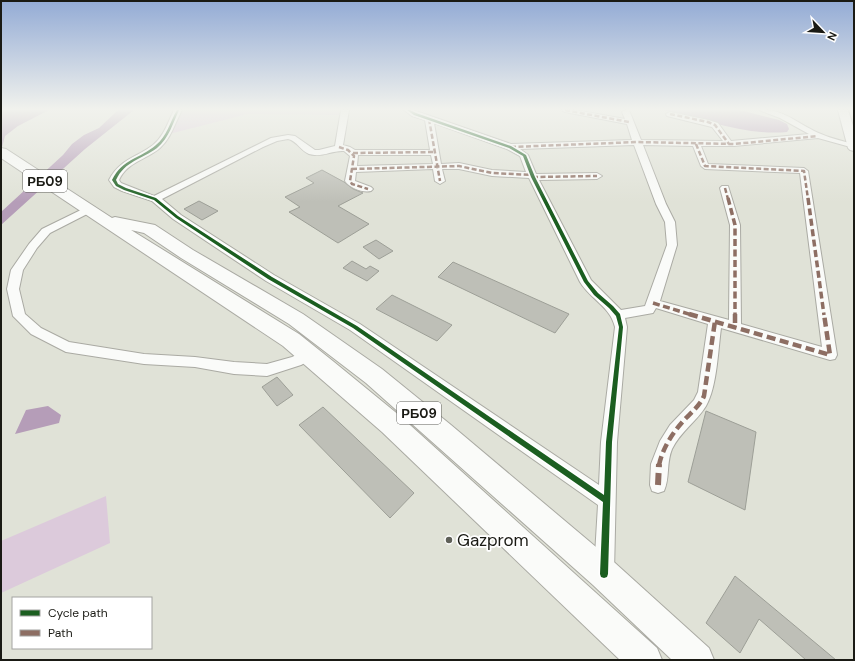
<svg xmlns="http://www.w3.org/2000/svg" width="855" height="661" viewBox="0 0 855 661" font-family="'DM Sans',sans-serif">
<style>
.green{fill:#dccadb}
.water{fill:#b59db8}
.building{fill:#bebfb7;stroke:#9d9f97}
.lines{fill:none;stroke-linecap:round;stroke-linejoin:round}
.minor-casing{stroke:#aaaaa3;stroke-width:2}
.secondary-casing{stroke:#aaaaa3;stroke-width:2}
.trunk-casing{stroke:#aaaaa3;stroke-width:2}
.minor{fill:#fafbf9;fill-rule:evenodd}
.secondary{fill:#fafbf9;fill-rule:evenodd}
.trunk{fill:#fafbf9;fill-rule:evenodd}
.quiet-far3{stroke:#8d6e63;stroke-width:2.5;stroke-dasharray:5 2.5;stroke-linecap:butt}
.quiet-far2{stroke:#8d6e63;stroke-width:3.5;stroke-dasharray:7 3.5;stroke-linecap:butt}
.quiet-far1{stroke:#8d6e63;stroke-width:4.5;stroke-dasharray:9 4.5;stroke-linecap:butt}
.quiet{stroke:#8d6e63;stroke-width:6;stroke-dasharray:12 6;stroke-linecap:butt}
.cycleway-casing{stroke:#fff;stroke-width:3}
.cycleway{fill:#1b5e20;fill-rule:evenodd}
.poi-dot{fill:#5f6058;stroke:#fff;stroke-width:1.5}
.labels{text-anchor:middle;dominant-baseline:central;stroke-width:3.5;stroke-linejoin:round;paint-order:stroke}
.shield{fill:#fff;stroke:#5f5f5a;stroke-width:1}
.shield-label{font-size:13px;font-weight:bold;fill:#1a1a14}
.near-poi-label{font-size:17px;fill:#1a1a14;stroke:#fff;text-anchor:start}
</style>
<rect width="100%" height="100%" fill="#e0e2d7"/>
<path class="green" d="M176,110H339V115L248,114L161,136Z
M106,496L110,543L1,593V541Z"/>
<path class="water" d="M1,110H49L18,126L5,136L1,151Z
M118,110H134L85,149L1,225V212L63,155L72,144L84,135L99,128Z
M663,110H740L779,120L787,124L789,129L787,132C747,136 702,119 663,110Z
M48,406L61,415L59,423L15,434L26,410Z"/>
<path class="building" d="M322,170L344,182L353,189L363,193L338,206L369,224L338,243L289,212L300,207L285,197L314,183L306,178Z
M199,201L218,211L202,220L184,209Z
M376,240L393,251L379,259L363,247Z
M352,261L366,269L370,266L379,271L367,281L343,268Z
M453,262L569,314L555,333L438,277Z
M392,295L452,325L437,341L376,309Z
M277,377L293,395L277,406L262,387Z
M323,407L414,493L390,518L299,425Z
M706,411L756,432L745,510L688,482Z
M735,576L836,660H806L759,619L740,653L706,623Z"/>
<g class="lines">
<g class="minor-casing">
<path id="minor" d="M174,110H182C175,123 171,138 160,148C146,160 127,162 119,180L121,183L154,196L271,138L288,135L295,136L315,150H319L335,146L341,110H349L343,145L350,147L355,150H430L425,120L412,116L404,110H413L511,144L632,140L627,124L565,112L561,110H575L625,119L622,112L626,110H629L641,140L723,141L712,127L667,116L666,114L670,112L708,120L718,123L731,141L809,134L780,118L759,110C784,108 800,126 821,134C832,139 843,141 854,144V148L818,138L734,146H701L708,164L804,168L808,171L837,355L835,359L830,360L721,328C718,350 717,387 706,406C697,421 680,432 672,449C666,463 670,478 664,491L658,493L652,491L650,485L651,464L660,441L670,425L694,400L698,392L708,324L656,308L653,313L625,318L627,327L617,442L614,572L611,579L604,582L597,579L594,572L598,505L350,330L266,281L173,219L152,201L122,191L114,187L109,180C120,159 136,158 153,145C164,136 168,122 174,110ZM434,123L507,149L520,156L526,172L492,170L459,163L441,164ZM288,139C297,141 301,151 309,154C322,158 332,150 344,151L350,156L345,181C350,188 363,193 371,191L373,189L371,187L355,181L356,172L433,169L435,181L440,184L445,181L442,169H459L492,176L529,178L580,282C591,300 610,306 615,327L601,442L599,485L360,324L274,275L181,215L162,199L263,147L277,141ZM634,145L656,204L665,222L667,245L645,306L621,310L591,280L539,180L597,179L602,176L597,173L536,174L528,155L520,149ZM643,145L693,146L701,166L705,169L800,173L822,347L741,324L740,225L728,186H722L720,188L730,225L729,320L660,301L677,245L675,222L666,204ZM358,155H431L433,164L357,166Z
M89,206L94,209L93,211L50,233L37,248L23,270L19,289L25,314L41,328L69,342L144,354L195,357L234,362L267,364L292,357L309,349L314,350L316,354L314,358L301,365L267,376L234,374L195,367L144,364L66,352L31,334L13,316L7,289L11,270L29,244L42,229Z"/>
</g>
<g class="secondary-casing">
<path id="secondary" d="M838,110H848L854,129V151L850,150L848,148Z"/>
</g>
<g class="trunk-casing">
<path id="trunk" d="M1,148L6,149L112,218L115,217L155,225L193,250L303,314L382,369L451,425L615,563L709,648L714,660H672L593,585L366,383L289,324L181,258L144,233L131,230L299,334L334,362L400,416L657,648L662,660H620L382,432L283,346L1,158Z"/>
</g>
<use href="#minor" class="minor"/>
<use href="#secondary" class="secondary"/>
<use href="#trunk" class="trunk"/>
<path class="quiet-far3" d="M565,110L629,122
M670,114L708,122L715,125L729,144
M429,119L440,181
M696,144L705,166L804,171L808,199
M339,147L348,150L354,156L350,181L352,184L368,189
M511,147L637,142L734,144L818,136
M353,153L436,152
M352,169L459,166L492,173L532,175
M533,177L597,176
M725,188L728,199"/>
<path class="quiet-far2" d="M728,198L735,225V315
M808,198L824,315
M653,303L692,315"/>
<path class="quiet-far1" d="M689,314L830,355L824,314
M735,314V327
M659,465C663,447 673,432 686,418C693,411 700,405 704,396L715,321"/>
<path class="quiet" d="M658,485L659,464"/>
<g class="cycleway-casing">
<path id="cycleway" d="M177,110H179C173,123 169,138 157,148C142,159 125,161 116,180L118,184L126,188L156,198L178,216L272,277L357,326L604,495L606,442L619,327L616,316L609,308L594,295L584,282L531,177L523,156L509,148L414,115L407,110H410L416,113L511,146L526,155L535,177L588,281L598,293L613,306L620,314L623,327L612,442L608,574L607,577L604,578L601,577L600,574L603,502L353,328L268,279L176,218L154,200L124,190L116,186L112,180C123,158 140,159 156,145C167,136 170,122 177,110Z"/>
</g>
<use href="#cycleway" class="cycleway"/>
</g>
<linearGradient id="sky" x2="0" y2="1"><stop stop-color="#93abd5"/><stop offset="0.54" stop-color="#f1f2ed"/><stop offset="1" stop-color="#f1f2ed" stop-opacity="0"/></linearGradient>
<rect width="855" height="202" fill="url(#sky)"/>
<circle class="poi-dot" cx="449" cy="540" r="4"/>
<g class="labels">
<g class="shield">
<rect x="23" y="170" width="44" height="22" rx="3"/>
<rect x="397" y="402" width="44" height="22" rx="3"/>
</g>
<g class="shield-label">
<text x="45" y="181">РБ09</text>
<text x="419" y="413">РБ09</text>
</g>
<g class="near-poi-label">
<text x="457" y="540">Gazprom</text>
</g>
</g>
<rect width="855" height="661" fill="none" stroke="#1a1a14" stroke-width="4"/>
<rect x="12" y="597" width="140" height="52" fill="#ffffff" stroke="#a3a3a1"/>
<rect x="20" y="610" width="20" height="6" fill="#1b5e20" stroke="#a3a3a1"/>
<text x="48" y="617" font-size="12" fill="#1a1a14">Cycle path</text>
<rect x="20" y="630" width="20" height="6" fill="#8d6e63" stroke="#a3a3a1"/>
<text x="48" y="637" font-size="12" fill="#1a1a14">Path</text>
<g transform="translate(823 32) rotate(115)" stroke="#ffffff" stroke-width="3" paint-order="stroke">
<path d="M0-3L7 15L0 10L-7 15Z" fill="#1a1a14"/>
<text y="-6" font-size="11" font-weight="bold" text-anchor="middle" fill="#1a1a14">N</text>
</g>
</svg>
